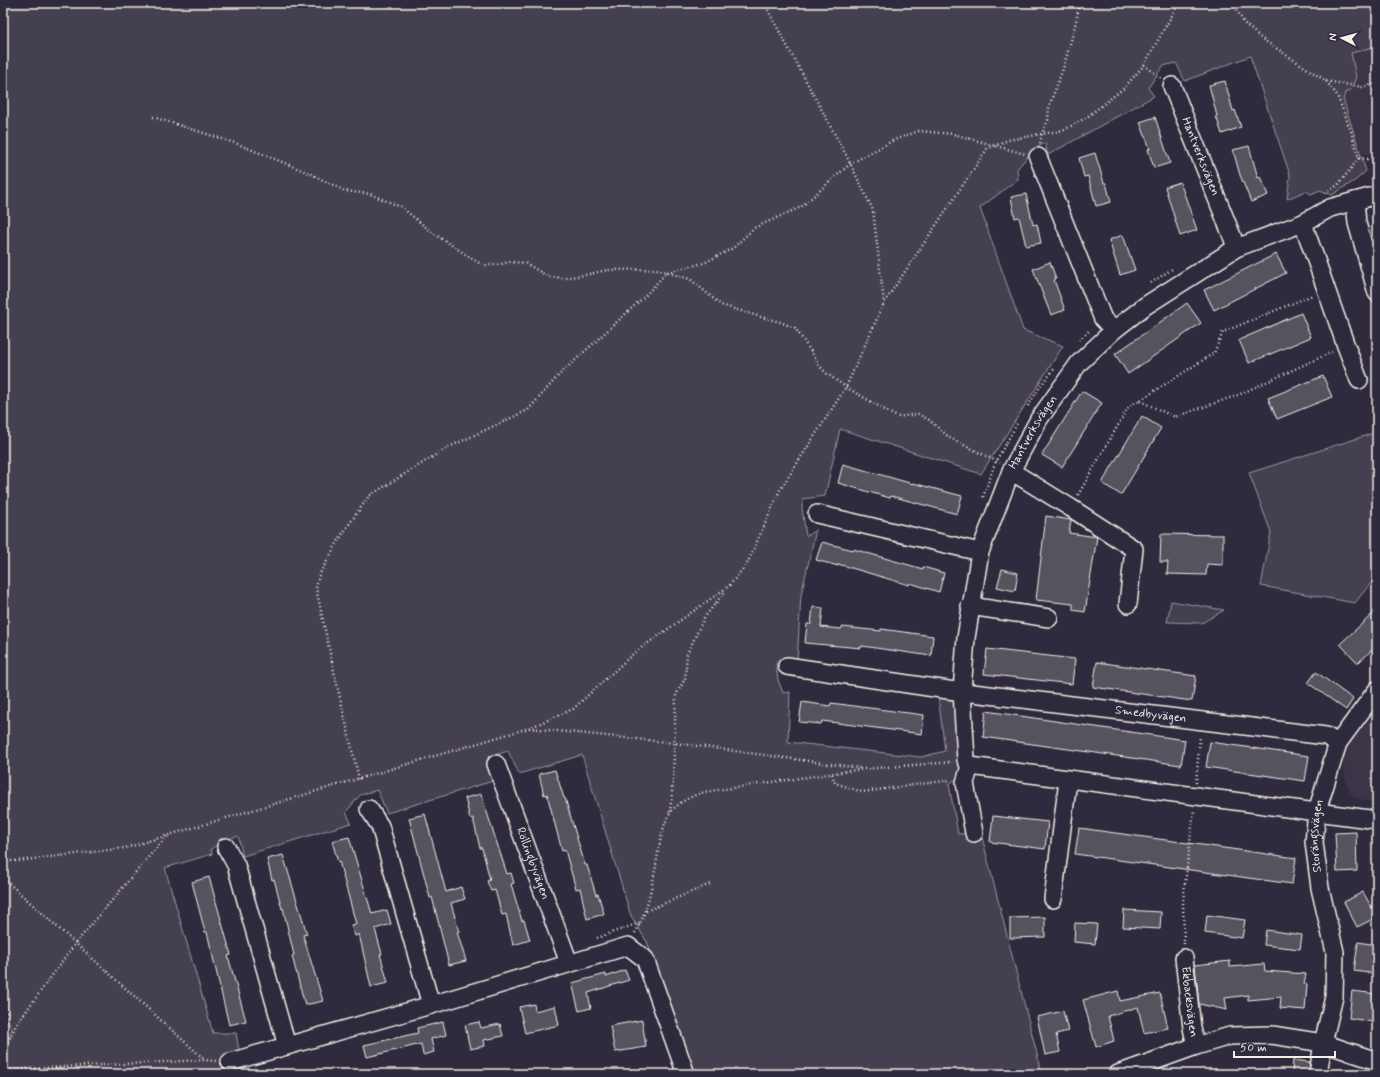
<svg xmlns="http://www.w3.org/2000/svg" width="1380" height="1077" viewBox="0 0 1380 1077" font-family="Mynerve,sans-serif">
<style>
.built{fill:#3b3647}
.green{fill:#454050;stroke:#9c989c}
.building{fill:#56525f;stroke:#f4f1e8}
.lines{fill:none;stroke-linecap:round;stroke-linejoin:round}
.minor-casing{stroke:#f4f1e8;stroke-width:20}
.path{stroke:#f4f1e8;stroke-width:2.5;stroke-dasharray:1 3;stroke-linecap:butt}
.minor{stroke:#2f2a3d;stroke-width:17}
.labels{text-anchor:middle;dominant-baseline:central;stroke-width:3;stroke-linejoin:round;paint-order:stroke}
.street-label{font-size:12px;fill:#f4f1e8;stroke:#2f2a3d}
</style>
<rect width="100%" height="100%" fill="#2f2a3d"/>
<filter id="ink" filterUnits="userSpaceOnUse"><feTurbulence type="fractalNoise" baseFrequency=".025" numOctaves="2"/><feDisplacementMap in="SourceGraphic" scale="8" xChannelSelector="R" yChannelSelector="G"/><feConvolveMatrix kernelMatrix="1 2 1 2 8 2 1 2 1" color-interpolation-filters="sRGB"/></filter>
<g filter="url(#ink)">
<path class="built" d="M1377,46V156L1360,153L1343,99L1346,92L1356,77L1350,53Z
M1377,711V804L1354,797L1349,791L1345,779L1343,763L1347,747Z"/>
<path class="green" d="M3,3H1377V46L1351,53L1356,77L1351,90L1346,92L1343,99L1366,171L1356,180L1332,195L1320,190L1311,194L1306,191L1287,199L1290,175L1250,56L1185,81L1176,63L1163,66L1148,88L1154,96L1048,155L1045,143L1033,150L1017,169L1018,179L980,208L1023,330L1063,346L981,474L840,429L825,496L803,499L802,508L806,536L816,530L801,595L797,662L776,663L778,680L783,693L790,692L788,742L921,757L945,751L938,696L953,699L966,760L962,775L949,784L958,834L981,833L1042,1074H695L647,942L631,916L582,755L519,774L508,751L492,756L496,780L387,813L377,790L360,795L346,812L351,823L243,856L238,836L222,841L211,849L212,854L165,868L213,1033H236L243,1074H3V1044L7,1042L12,1028L3,1012Z
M1377,432V580L1370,584L1355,603L1261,586L1271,532L1249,473Z
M1171,601L1224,610L1202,623L1167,622Z"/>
<path class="building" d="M1225,81L1233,111L1235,110L1241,127L1222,134L1216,116H1217L1209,85Z
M1155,117L1170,163L1154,168L1148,149H1150L1140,122Z
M1249,146L1258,178L1260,177L1268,195L1251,202L1240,175L1233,150Z
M1095,153L1104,183H1106L1111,202L1096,206L1088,176L1084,177L1079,158Z
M1180,182L1197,230L1180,236L1165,187Z
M1026,194L1033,225L1037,224L1041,243L1026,246L1019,217L1015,218L1011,197Z
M1123,235L1135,270L1120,275L1109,240Z
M1276,254L1286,273L1214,310L1204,290Z
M1050,262L1056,279L1054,280L1065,310L1051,315L1033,269Z
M1187,303L1201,323L1128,374L1115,354Z
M1301,313L1311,337L1249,363L1239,340Z
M1323,376L1332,397L1277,419L1268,398Z
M1082,391L1102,403L1062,467L1042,455Z
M1142,416L1161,428L1121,495L1102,483Z
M843,464L913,484V483L962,496L957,514L891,496L890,498L838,483Z
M1046,516L1071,520L1069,533L1097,537L1085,612L1073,610V604L1036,600Z
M1161,534L1223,535V565L1207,564L1206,575L1167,574L1168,562H1160Z
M822,542L853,550V549L923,569V567L944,573L939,592L910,583L909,585L838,564V566L816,560Z
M1002,569L1018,573L1015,591L997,587Z
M813,607L823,608L821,627L841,629L842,627L881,631V629L933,636L931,656L862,646L861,648L805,643L807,624H811Z
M1377,610V645L1358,663L1340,644Z
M987,649L1075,659L1072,684L984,674Z
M1097,662L1196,676L1192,701L1093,687Z
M1316,672L1353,699L1346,710L1308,683Z
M802,702L830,706L831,703L924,715L922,734L822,721L821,724L799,722Z
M986,711L1185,740L1181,765L983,737Z
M1210,742L1309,756L1305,781L1206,767Z
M555,770L564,798H565L585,865H587L596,895L598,894L604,914L587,919L580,888L576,889L565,850L562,851L547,794L544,795L539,774Z
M481,794L507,874L511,873L514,883L511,884L522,921L524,920L530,940L513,945L506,914L502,915L495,890L491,891L487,881L490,880L482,848H480L473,818L470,819L465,798Z
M425,814L446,892L461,887L465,899L451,903L459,932H457L466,961L449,965L432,897L430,898L409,818Z
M993,816L1048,822L1045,849L990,842Z
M1079,828L1296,858L1292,884L1075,854Z
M1356,832L1357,871L1337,872L1335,833Z
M349,837L372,914L387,910L391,924L375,929L382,954H380L388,983L371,987L359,934L355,936L351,925L356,924L339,861L338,862L332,841Z
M283,855L307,934L303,935L323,1001L305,1005L292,956L294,955L283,908L282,909L274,879L272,880L267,859Z
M209,877L231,955L228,956L246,1021L229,1025L207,932H205L192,882Z
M1363,892L1377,917L1357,927L1344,902Z
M1124,910L1161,912L1160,929L1123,927Z
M1207,915L1245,920L1242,938L1205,933Z
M1045,917V937L1010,938V918Z
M1075,923L1097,924L1095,944L1074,942Z
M1266,930L1302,935L1300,949L1264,945Z
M1358,942L1377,945V974L1354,971Z
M1230,961V967L1264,964L1265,971L1306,974L1304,984H1307L1305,1010L1280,1008L1281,997L1248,1000V995L1225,998L1227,1010L1199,1004L1195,965Z
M625,970L629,980L588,993L591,1008L579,1011L572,983L606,974V977Z
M1118,991L1120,1001L1160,993L1168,1028L1144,1033L1138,1007L1108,1016L1114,1041L1096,1047L1083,1000Z
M1352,991L1377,994L1373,1022L1349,1018Z
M534,1004L535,1011L555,1006L559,1025L525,1033L519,1007Z
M1063,1011L1068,1031L1056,1034L1060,1052L1045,1055L1037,1017Z
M642,1020L646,1047L615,1052L610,1026Z
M443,1022L446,1035L431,1039L434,1052L423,1055L421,1044L367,1057L364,1045L418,1033L417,1028Z
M479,1022L481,1028L500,1024L503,1036L484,1040L485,1046L470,1049L465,1025Z
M1293,1060L1310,1062L1308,1074H1292Z"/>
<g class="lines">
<g class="minor-casing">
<g id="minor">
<path id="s1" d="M1172,86L1232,236L1236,248"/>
<path d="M1038,157L1103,319L1114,330"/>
<path d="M1355,201L1357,223L1377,293"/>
<path d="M1303,223L1346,346L1359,380"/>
<path d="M1011,471L1071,508L1134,549L1128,604"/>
<path d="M817,514L980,552"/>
<path d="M970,606L1049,618"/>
<path id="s2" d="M787,666L948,690L1326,736L1338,743"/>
<path id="s3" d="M496,764L569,963"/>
<path id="s4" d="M970,766L966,760L962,691L966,638L980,552L1011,471L1039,419L1079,363L1114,330L1145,306L1236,248L1303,223L1330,208L1377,195"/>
<path d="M970,766L1377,820"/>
<path d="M970,766L965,783L974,833"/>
<path d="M369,809L380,826L431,1005"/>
<path d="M226,847L236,865L287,1046"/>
<path d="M1053,899L1068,780"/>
<path id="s5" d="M1184,958L1192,1028L1196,1046"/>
<path d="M230,1062L431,1005L628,946L645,959L686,1074"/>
<path d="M1118,1074L1196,1046L1230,1036L1272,1035L1323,1043L1377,1061"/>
<path id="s6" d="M1318,1074L1323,1043L1334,997L1335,952L1320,888L1314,842L1317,811L1338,743L1377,690"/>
</g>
</g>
<path class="path" d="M764,3L846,155L873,210L884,303
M1233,3L1244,23L1262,39L1326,81L1337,95L1351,131L1359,158
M1144,65L1161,78
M1326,81L1362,87L1377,84
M153,117L235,143L309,173L345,191L370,194L401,207L433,233L479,263L486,265H497L510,262L525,263L549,277L563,278L585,275L607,270L656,269L690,279L721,305L761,317L780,322L795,328L814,356L819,365L826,373L846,387L897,417L918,414L929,420L950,438L1000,463
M1040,143L1042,134L1048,120L1049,106L1063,69L1074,30L1080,3
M1359,158L1377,160
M1325,193L1338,185L1359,158
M1151,283L1172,269
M1079,340L1090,330
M1140,401L1175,417L1238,395L1332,352
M1028,406L1041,385L1055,368
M1078,495L1129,406L1139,401L1214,353L1223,332L1313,295
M983,497L996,461L1018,422
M529,728L675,743L860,768
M832,774L835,783L862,792L951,780
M359,779L335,676L316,588L319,575L343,533L369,496L447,448L528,410L559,375L644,297L667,272L704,263L733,248L754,228L801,207L850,164L894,140L919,131L953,134L1025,154
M1196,783L1200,736
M670,812L673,782L676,695L685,679L687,654L704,618L726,590
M3,861H17L125,848L529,728L573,709L634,653L729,586L747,564L780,490L846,387L884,303L987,149L1008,140L1064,130L1087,117L1124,88L1144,65L1179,3
M3,878L204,1059
M646,911L710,884
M635,933C647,913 651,889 656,866C658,852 662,825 670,813C678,802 692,796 704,792L863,769L952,762
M597,938L642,922
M1184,944L1183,901L1194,809
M3,984C7,1004 8,1022 3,1041
M3,1048L8,1042L16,1025L75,944L157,847L168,836
M3,1070L204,1060L216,1061"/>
<use href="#minor" class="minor"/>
</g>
</g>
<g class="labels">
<g class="street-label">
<text stroke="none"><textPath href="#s1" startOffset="76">Hantverksvägen</textPath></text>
<text stroke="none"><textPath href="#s4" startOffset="348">Hantverksvägen</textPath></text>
<text stroke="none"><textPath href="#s2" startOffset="367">Smedbyvägen</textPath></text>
<text stroke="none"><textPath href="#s6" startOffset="242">Storängsvägen</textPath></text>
<text stroke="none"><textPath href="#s3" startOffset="106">Röllingbyvägen</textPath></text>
<text stroke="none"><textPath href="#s5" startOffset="44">Ekbacksvägen</textPath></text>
</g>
</g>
<rect width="1380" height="1077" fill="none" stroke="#2f2a3d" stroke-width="16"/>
<rect x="8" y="8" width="1364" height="1061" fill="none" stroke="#f4f1e8" stroke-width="1.5" filter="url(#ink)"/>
<g transform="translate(1342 38) rotate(276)" stroke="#2f2a3d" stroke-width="3" paint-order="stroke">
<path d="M0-3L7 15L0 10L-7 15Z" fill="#f4f1e8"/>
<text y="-6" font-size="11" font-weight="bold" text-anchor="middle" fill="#f4f1e8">N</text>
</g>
<path d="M1234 1051v6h101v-6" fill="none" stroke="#f4f1e8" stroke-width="2"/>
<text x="1240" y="1051" font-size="12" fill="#f4f1e8" stroke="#2f2a3d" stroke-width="3" paint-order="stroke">50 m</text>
</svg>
